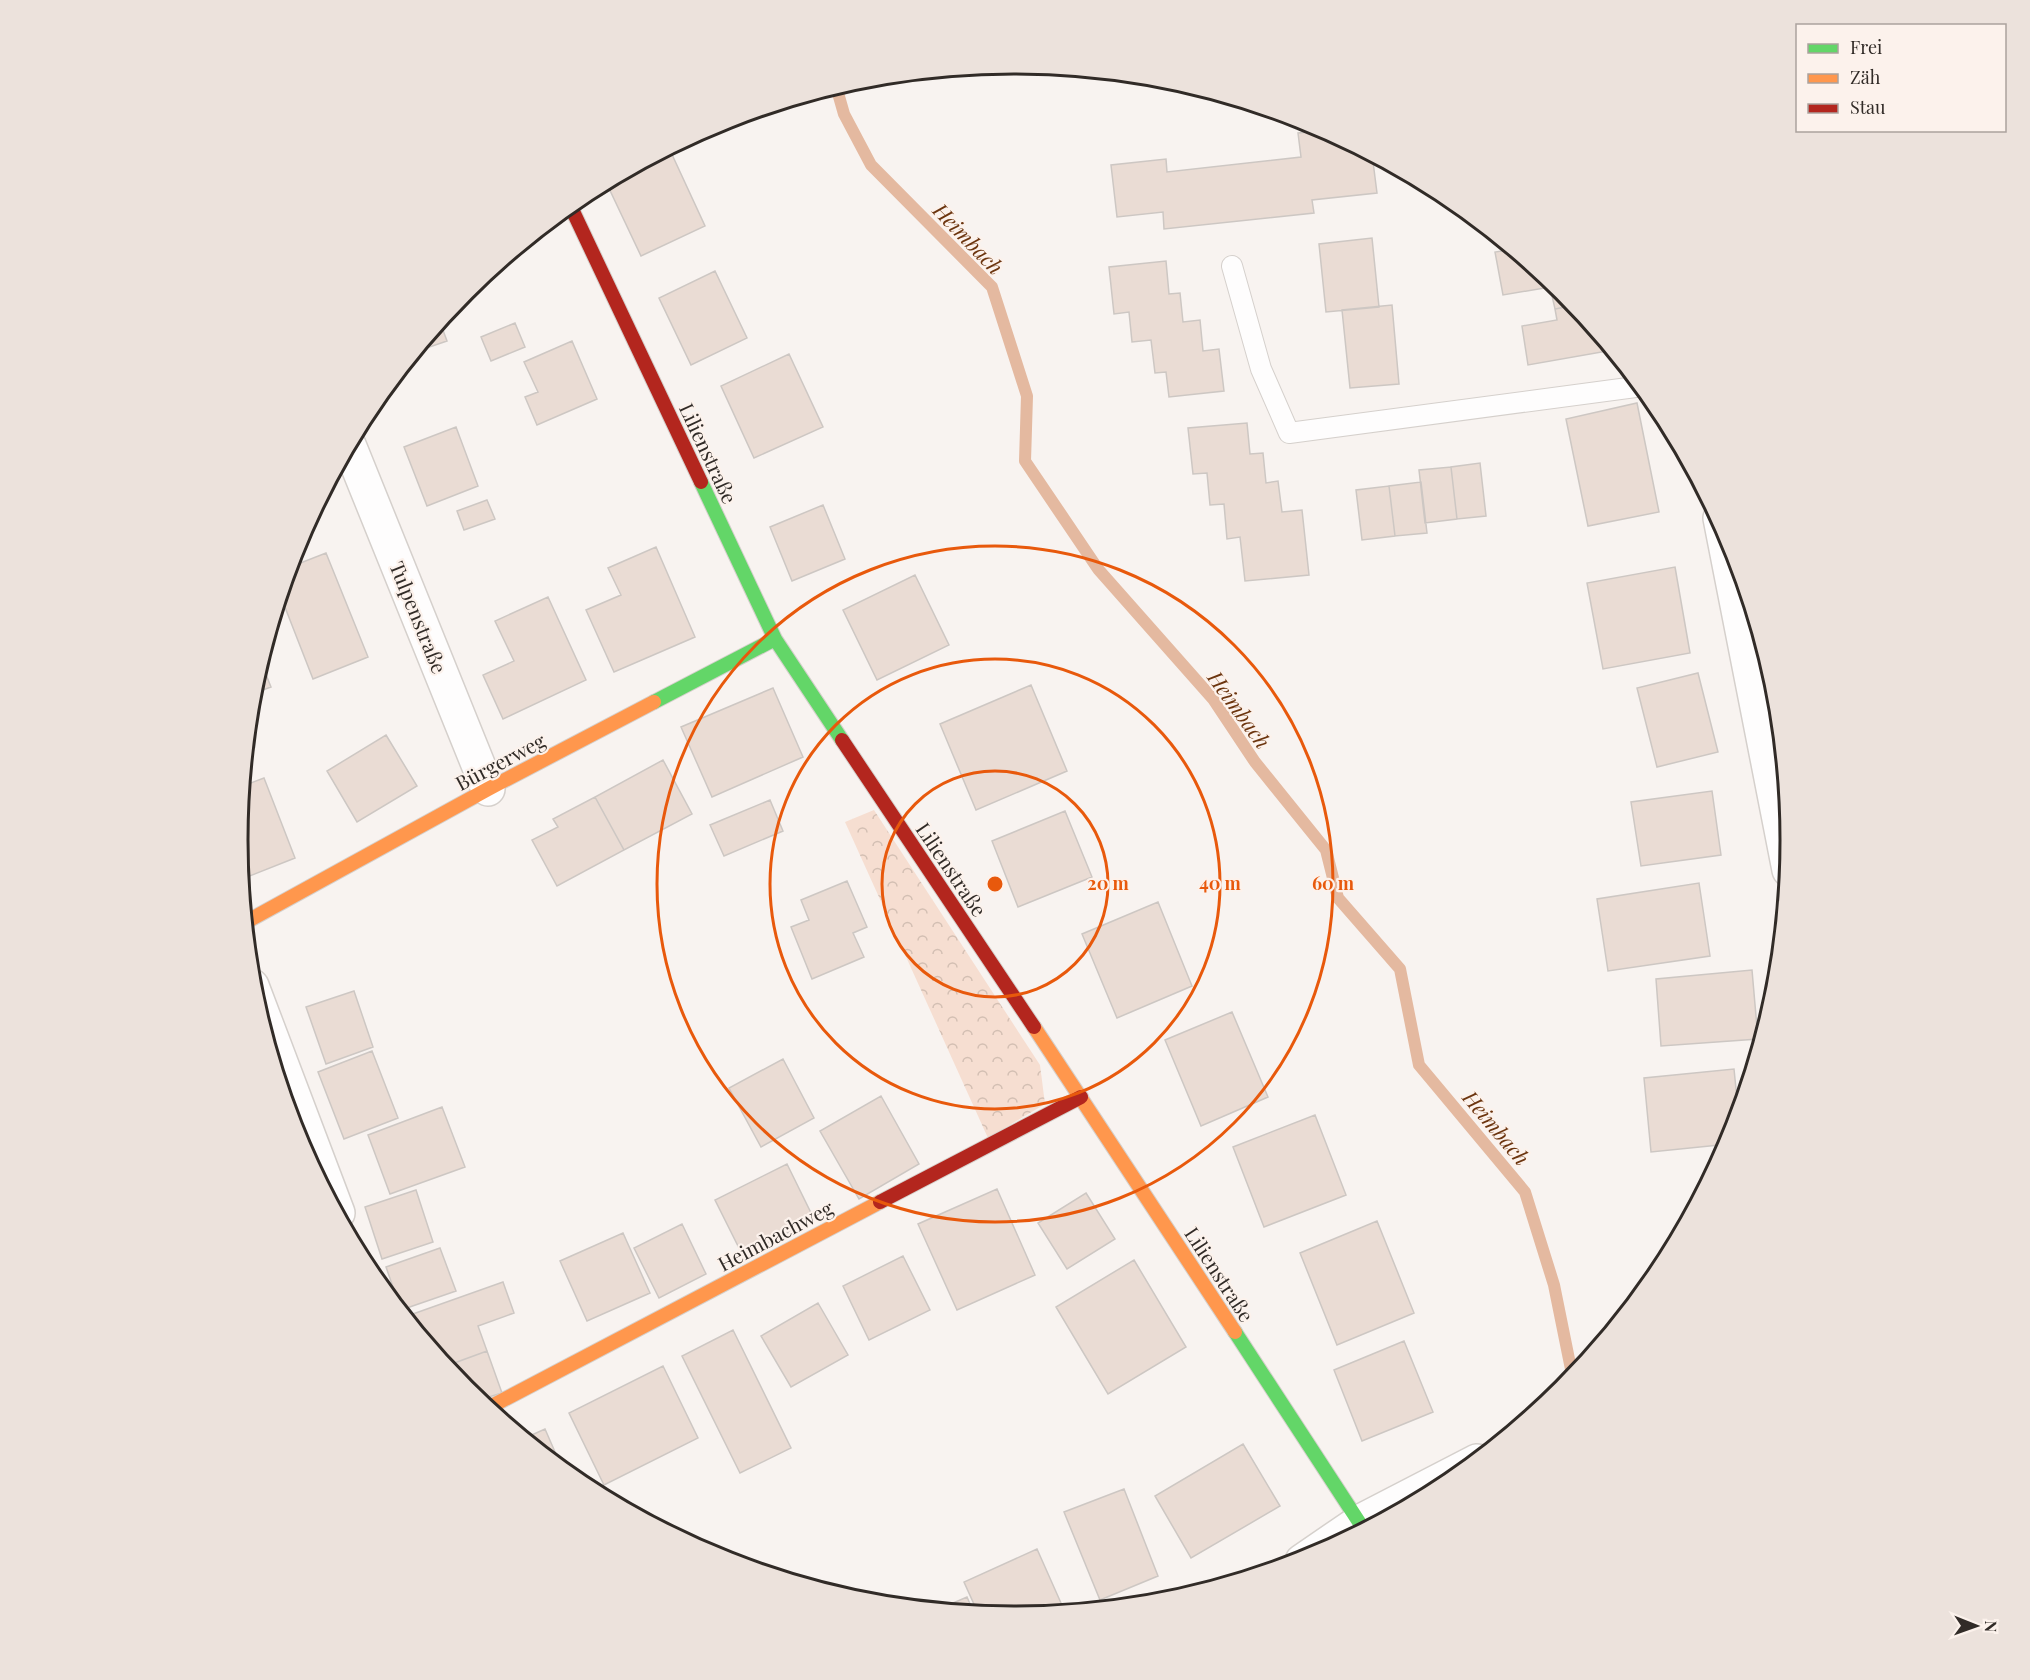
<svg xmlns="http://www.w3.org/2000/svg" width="2030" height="1680" viewBox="0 0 2030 1680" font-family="'Playfair Display',serif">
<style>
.park{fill:url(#park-crowns)}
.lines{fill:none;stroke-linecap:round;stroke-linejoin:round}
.stream{stroke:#e4b9a0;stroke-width:12}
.building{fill:#eadcd4;stroke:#cdc7c3;stroke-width:1.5}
.lane-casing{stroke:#d5d0cc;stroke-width:22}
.street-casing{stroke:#d5d0cc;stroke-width:36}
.fast-casing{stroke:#d5d0cc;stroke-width:16}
.slow-casing{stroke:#d5d0cc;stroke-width:16}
.jam-casing{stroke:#d5d0cc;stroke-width:16}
.lane{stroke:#fefdfd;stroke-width:20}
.street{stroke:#fefdfd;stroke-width:33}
.fast{stroke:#63d668;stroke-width:14}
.slow{stroke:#ff974d;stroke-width:14}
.jam{stroke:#b3261e;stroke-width:14}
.ring{fill:none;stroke:#e8590c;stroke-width:3}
.labels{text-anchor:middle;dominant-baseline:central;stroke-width:4.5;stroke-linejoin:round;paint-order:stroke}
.street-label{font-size:20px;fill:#312b27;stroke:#fcf2ec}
.water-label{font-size:21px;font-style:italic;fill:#6c350f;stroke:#fcf2ec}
.rim{fill:none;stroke:#312b27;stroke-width:3}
.centre{fill:#e8590c;stroke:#fcf2ec;stroke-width:3}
.ring-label{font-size:18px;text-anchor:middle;font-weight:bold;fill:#e8590c;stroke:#fcf2ec;stroke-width:4.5;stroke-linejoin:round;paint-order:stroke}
</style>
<defs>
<pattern id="park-crowns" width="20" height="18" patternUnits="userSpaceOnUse" patternTransform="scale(1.5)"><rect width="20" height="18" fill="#f6ded1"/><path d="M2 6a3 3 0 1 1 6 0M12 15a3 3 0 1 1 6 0" fill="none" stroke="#d3bfb3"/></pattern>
</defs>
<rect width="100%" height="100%" fill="#f8f3f0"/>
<path class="park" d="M874,810L1040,1065L1045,1104L988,1138L845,822Z"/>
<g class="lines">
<path class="stream" d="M836,86L844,114L871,165L992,287L1027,396L1025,461L1098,569L1213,699L1255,762L1326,850L1338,898L1400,969L1419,1065L1525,1192L1554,1285L1573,1379"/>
</g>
<path class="building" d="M1327,130L1333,133L1334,140L1344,139L1372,154L1377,193L1312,200L1314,213L1164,229L1163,212L1117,217L1111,165L1166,159L1167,172L1301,157L1298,133Z
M669,148L705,226L641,256L606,182Z
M1372,238L1379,307L1326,312L1319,244Z
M1514,249L1565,291L1576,305L1555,309L1550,287L1503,295L1495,252Z
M1166,261L1169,294L1180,293L1183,322L1200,320L1203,351L1219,349L1224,391L1169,397L1166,372L1155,373L1151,340L1132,342L1129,312L1114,314L1109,267Z
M499,263L503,270L475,283Z
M715,271L747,338L691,365L659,298Z
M1392,305L1399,384L1350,388L1342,310Z
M1576,305L1613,350L1528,365L1522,326L1557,320L1555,309Z
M440,322L447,341L415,352Z
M515,323L525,347L491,361L481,337Z
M572,341L597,399L537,425L525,397L538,392L524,362Z
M789,354L823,427L754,458L721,386Z
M1637,403L1659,512L1588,526L1566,419Z
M1247,423L1250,454L1263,453L1266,483L1278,481L1282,512L1302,510L1309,575L1245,581L1240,537L1227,539L1224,504L1210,505L1207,473L1193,474L1188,428Z
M456,427L478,486L427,506L404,447Z
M1480,463L1486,516L1457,519L1451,467Z
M1451,467L1457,519L1425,523L1419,470Z
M1421,482L1427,533L1395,536L1389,486Z
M1389,486L1395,536L1362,540L1356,490Z
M487,500L495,519L464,530L457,511Z
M823,505L845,559L792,581L770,527Z
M656,547L695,637L614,672L586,610L621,595L608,568Z
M326,553L368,657L313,679L281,597L290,567Z
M1675,567L1690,653L1603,669L1587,583Z
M915,575L949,645L877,680L843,610Z
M548,597L586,680L503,719L483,675L514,661L495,621Z
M261,662L271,687L252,694L253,688Z
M1698,673L1718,752L1657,767L1637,688Z
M1031,685L1067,771L976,810L940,724Z
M773,688L803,757L712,797L681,727Z
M386,735L417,786L357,822L327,771Z
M663,760L692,814L624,850L595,797Z
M264,778L295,858L242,879L238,840L243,786Z
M1712,791L1721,855L1641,866L1631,802Z
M595,797L624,850L557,886L532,840L558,827L553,819Z
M770,800L783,831L724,856L710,825Z
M1065,811L1092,877L1018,907L992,841Z
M847,881L867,927L853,933L864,957L812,979L791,927L809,920L801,900Z
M1699,883L1710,956L1608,971L1597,899Z
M1158,902L1192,986L1117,1018L1082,934Z
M1752,970L1758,1039L1661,1046L1656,979Z
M354,991L373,1047L326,1064L306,1007Z
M1232,1012L1268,1097L1201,1126L1165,1040Z
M372,1051L398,1118L344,1139L318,1072Z
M783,1059L814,1118L761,1147L729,1088Z
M1734,1069L1739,1119L1729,1144L1651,1152L1644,1078Z
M881,1096L919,1164L859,1199L820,1131Z
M442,1107L465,1167L390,1194L368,1135Z
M1315,1115L1346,1195L1264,1227L1233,1147Z
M787,1164L814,1219L743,1256L715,1200Z
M997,1189L1035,1275L957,1310L918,1224Z
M416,1190L433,1242L382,1259L365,1207Z
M1086,1193L1115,1239L1067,1269L1038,1223Z
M1377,1221L1414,1313L1337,1345L1300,1253Z
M682,1224L706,1274L659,1298L634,1248Z
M623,1233L650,1293L587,1321L560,1261Z
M440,1248L456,1291L401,1310L386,1267Z
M903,1256L930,1310L869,1340L843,1286Z
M1134,1260L1186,1347L1108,1394L1056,1307Z
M503,1282L514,1313L478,1326L487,1351L446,1366L414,1327L410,1315Z
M818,1303L848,1355L791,1387L761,1336Z
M733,1330L791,1448L740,1473L682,1356Z
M1404,1341L1433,1412L1362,1441L1334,1370Z
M487,1351L502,1393L479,1400L465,1389L446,1366Z
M663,1366L698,1438L604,1485L569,1413Z
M545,1429L562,1468L525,1438Z
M1243,1444L1280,1506L1191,1558L1155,1496Z
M1124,1489L1158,1576L1100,1600L1064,1512Z
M1037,1549L1065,1612L1015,1617L978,1613L964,1582Z
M967,1597L974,1613L939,1609Z"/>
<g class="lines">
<g class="lane-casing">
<path id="lane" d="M1232,266L1261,369L1289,433L1643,386"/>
</g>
<g class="street-casing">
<path id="street" d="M349,445L488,789
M1720,518L1789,870
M252,986L338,1213
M1302,1561L1359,1522L1477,1461"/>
</g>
<g class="fast-casing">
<path id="fast" d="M701,482L775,639L842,740
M654,702L775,639
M1235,1332L1359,1522"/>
</g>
<g class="slow-casing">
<path id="slow" d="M246,922L488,789L654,702
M1034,1027L1235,1332
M488,1408L880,1202"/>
</g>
<g class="jam-casing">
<path id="jam" d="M570,205L701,482
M842,740L1034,1027
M880,1202L1081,1097"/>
</g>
<use href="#lane" class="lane"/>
<use href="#street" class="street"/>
<use href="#fast" class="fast"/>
<use href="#slow" class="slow"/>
<use href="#jam" class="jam"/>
</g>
<g class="ring">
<circle cx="995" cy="884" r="113"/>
<circle cx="995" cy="884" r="225"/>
<circle cx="995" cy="884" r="338"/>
</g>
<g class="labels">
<g class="street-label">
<text transform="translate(709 453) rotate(65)">Lilienstraße</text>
<text transform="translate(419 617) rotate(68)">Tulpenstraße</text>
<text transform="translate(500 761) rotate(-28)">Bürgerweg</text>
<text transform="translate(952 869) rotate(56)">Lilienstraße</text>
<text transform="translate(775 1235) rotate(-28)">Heimbachweg</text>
<text transform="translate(1220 1274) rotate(57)">Lilienstraße</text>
</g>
<g class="water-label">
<text transform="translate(969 238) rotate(46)">Heimbach</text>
<text transform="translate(1240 709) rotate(54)">Heimbach</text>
<text transform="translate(1497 1127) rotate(50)">Heimbach</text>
</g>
</g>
<path d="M0 0H2030V1680H0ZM248 840a766 766 0 1 1 1532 0a766 766 0 1 1-1532 0Z" fill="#ece2dc" fill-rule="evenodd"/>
<path class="rim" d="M248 840a766 766 0 1 1 1532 0a766 766 0 1 1-1532 0Z"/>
<circle cx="995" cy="884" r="9" class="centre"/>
<g class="ring-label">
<text x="1108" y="890">20 m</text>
<text x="1220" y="890">40 m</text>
<text x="1333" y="890">60 m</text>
</g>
<rect x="1796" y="24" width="210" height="108" fill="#fcf2ec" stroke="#aba29d" stroke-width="1.5"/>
<rect x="1808" y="44" width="30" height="9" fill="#63d668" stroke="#aba29d" stroke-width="1.5"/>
<text x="1850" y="54" font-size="18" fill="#312b27">Frei</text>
<rect x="1808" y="74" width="30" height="9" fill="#ff974d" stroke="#aba29d" stroke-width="1.5"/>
<text x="1850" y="84" font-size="18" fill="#312b27">Zäh</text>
<rect x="1808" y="104" width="30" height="9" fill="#b3261e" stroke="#aba29d" stroke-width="1.5"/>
<text x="1850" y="114" font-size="18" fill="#312b27">Stau</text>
<g transform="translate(1976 1626) rotate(91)" stroke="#fcf2ec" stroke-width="4.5" paint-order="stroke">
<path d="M0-4.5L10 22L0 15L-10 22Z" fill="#312b27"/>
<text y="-9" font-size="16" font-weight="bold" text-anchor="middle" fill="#312b27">N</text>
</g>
</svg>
